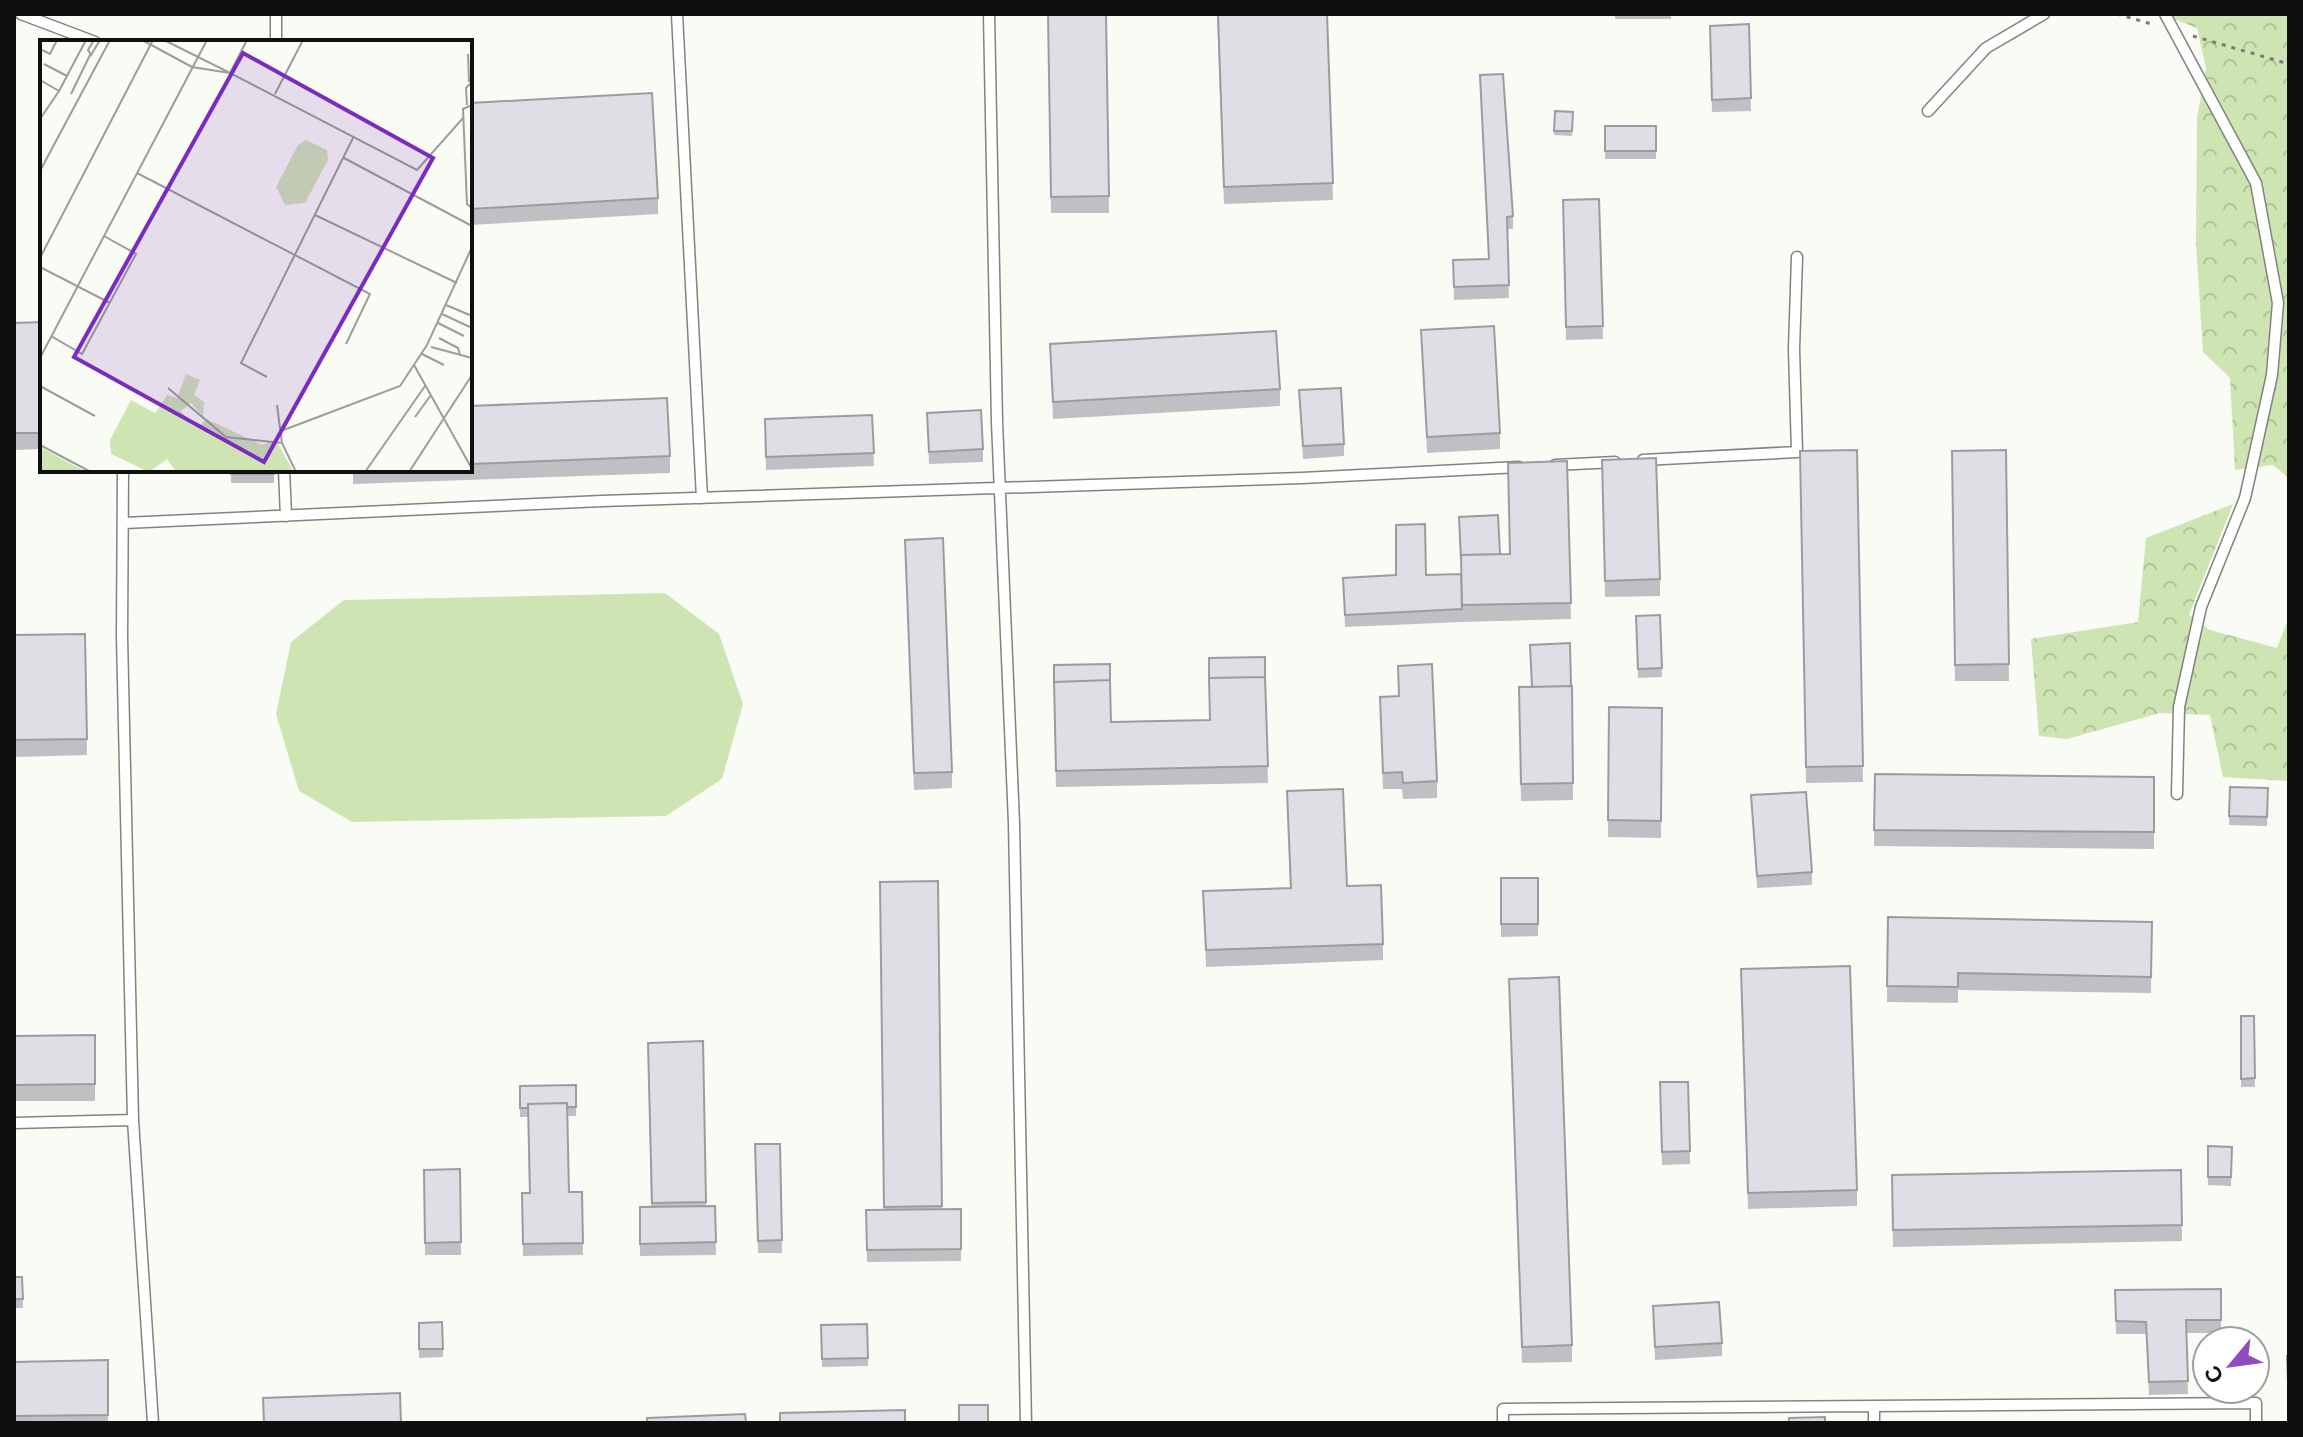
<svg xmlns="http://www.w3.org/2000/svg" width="2303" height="1437" viewBox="0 0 2303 1437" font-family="'Work Sans',sans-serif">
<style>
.green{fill:#cfe4b3}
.forest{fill:url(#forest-crowns)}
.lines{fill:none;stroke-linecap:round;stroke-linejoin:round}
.service-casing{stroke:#81847e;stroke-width:13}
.path{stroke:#7a7c77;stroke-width:3;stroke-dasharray:4 6;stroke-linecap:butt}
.service{stroke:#fff;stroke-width:10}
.wall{fill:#c1bec4}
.building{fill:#e0dde4;stroke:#9d9ba0;stroke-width:2}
.inset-road{fill:none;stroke:#9b9e99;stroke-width:2}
.view{fill:#7b2cbf;fill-opacity:0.15;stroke:#7b2cbf;stroke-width:4}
.inset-edge{fill:none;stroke:#0f100e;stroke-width:4}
</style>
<defs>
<pattern id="forest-crowns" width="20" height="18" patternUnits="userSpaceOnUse" patternTransform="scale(2)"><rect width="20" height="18" fill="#cfe4b3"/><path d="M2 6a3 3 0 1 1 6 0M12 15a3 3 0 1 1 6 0" fill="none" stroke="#b1c399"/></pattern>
</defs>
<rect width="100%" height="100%" fill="#f9fcf5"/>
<path class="green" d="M665,593L719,634L743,704L722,779L666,816L352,822L299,791L276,714L291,642L344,600Z"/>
<path class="forest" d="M2161,14H2289V478L2273,465L2235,470L2230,378L2203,352L2196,244L2197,118L2206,68L2197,28Z
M2233,504L2189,615L2210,630L2277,648L2289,617V781L2223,777L2210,715L2160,713L2067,739L2039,736L2031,639L2138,622L2146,538Z"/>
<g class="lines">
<g class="service-casing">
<path id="service" d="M21,14L95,42
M276,14V42
M677,14L702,498
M989,14L997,422L1014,823L1026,1423
M2165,14L2256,183L2278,303L2272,375L2245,498L2201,607L2179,707L2177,794
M1928,111L1986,48L2044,14
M1643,460L1797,452L1794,349L1797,257
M1555,465L1615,462
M123,470L122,637L133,1120L153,1423
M284,470L286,516
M124,523L602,501L1302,478L1519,467
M14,1123L133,1120
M1874,1406V1423
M1503,1423V1409L2256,1403V1423"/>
</g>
<path class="path" d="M2117,14L2155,25
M2193,36L2289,64"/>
<use href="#service" class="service"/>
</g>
<path class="wall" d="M1048,14H1106L1109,213H1051Z
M1217,14H1327L1333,200L1224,204Z
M1615,14H1671V19H1615Z
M1749,24L1751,111L1712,112L1710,26Z
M1480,75L1513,216V229H1507L1509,298L1454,300L1453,260L1489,259Z
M470,103L658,198V214L470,225Z
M1555,111L1573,112L1572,136L1554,135Z
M1605,126H1656V159H1605Z
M1599,199L1603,339L1566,340L1563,200Z
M42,322V449L14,450V323Z
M1421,330L1500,433V449L1427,453Z
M1050,344L1280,389V406L1053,419Z
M1299,390L1344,444V456L1303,459Z
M470,406L670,456V473L353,484V470H470Z
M927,413L983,449V462L929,464Z
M872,415L874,466L766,470L765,419Z
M1857,450L1863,782L1806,783L1800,451Z
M2006,450L2009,681H1955L1952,451Z
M1602,460L1660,579V596L1605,597Z
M1567,461L1571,619L1462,622L1345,627L1343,578L1461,574L1459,529L1500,554H1510Z
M231,470H274V483H231Z
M905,540L952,772V788L914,790Z
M1660,615L1662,677L1638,678L1636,616Z
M85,634L87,755L14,757V635Z
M1265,657L1268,783L1056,787L1054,698L1111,722L1209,720Z
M1398,666L1437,781V798L1403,799L1402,789H1383L1380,697L1399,696Z
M1572,686L1573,800L1521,801L1519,687Z
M1609,707L1662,708L1661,838L1608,837Z
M1875,774L2154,777V849L1874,846Z
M2230,787L2268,788L2267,826L2229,825Z
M1287,791L1383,944V960L1206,967L1203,891L1290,888Z
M1751,795L1812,872V885L1757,888Z
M1501,878H1538V936L1501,937Z
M938,881L942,1210L961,1209V1261L867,1262L866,1210H884L880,882Z
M1888,917L2152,922L2151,993L1958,990V1003L1887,1002Z
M1509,979L1572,1345V1362L1522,1363Z
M1741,986L1857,1190V1206L1748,1209Z
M2241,1016H2254L2255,1087H2241Z
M95,1035V1101H14V1036Z
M703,1041L706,1206H715L716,1255L640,1256V1207H651L648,1043Z
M1660,1082H1688L1690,1164L1662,1165Z
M576,1085V1116H567L569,1192H582L583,1255L523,1256L522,1193H529L528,1117H520V1086Z
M755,1144H780L782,1253H758Z
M2208,1146L2232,1147L2231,1186L2208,1185Z
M460,1169L461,1255H425L424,1170Z
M2181,1170L2182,1241L1893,1247L1892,1175Z
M14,1277H22L23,1308H14Z
M2221,1289V1333H2186L2188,1394L2149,1395L2146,1334H2116L2115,1290Z
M1653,1306L1722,1343V1356L1655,1360Z
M419,1323L443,1349V1357L419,1358Z
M867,1324L868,1366L822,1367L821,1325Z
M108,1360V1423H14V1362Z"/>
<path class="building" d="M1048,14H1106L1109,196L1051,197Z
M1218,14H1327L1333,183L1224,187Z
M1749,24L1751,98L1712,100L1710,26Z
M1503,74L1513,216L1507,217L1509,285L1454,287L1453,260L1489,259L1480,75Z
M652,93L658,198L470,209V103Z
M1555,111L1573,112L1572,131H1554Z
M1605,126H1656V151H1605Z
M1599,199L1603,326L1566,327L1563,200Z
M42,322V433H14V323Z
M1494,326L1500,433L1427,437L1421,330Z
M1276,331L1280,389L1053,402L1050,344Z
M1341,388L1344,444L1303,446L1299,390Z
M667,398L670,456L470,464V406Z
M981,410L983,449L929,452L927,413Z
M872,415L874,453L766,457L765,419Z
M1857,450L1863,766L1806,767L1800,451Z
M2006,450L2009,664L1955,665L1952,451Z
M1656,458L1660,579L1605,581L1602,460Z
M1567,461L1571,603L1462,605L1461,555L1510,554L1508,463Z
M231,470H274V474H231Z
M1498,515L1500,554L1461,555V559L1459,517Z
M1425,524L1426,575L1461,574L1462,609L1345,615L1343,578L1396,575V525Z
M943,538L952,772L914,773L905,540Z
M1660,615L1662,668L1638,669L1636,616Z
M85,634L87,739L14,740V635Z
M1570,643L1571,686L1532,687L1530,645Z
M1265,657V677L1209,678V686V658Z
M1110,664V680L1054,682V665Z
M1432,664L1437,781L1403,783L1402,772L1383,773L1380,697L1399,696L1398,666Z
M1265,677L1268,766L1056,771L1054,682L1110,680L1111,722L1210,720L1209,678Z
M1572,686L1573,783L1521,784L1519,687Z
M1609,707L1662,708L1661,821L1608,820Z
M1875,774L2154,777V832L1874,830Z
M2230,787L2268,788L2267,817L2229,816Z
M1343,789L1347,886L1381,885L1383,944L1206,950L1203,891L1291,888L1287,791Z
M1806,792L1812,872L1757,876L1751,795Z
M1501,878H1538V924H1501Z
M938,881L942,1206L884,1207L880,882Z
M1888,917L2152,922L2151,977L1958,973V987L1887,986Z
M1850,966L1857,1190L1748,1193L1741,969Z
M1559,977L1572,1345L1522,1347L1509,979Z
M2241,1016H2254L2255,1078L2241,1079Z
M95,1035V1084L14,1085V1036Z
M703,1041L706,1202L652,1203L648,1043Z
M1660,1082H1688L1690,1151L1662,1152Z
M576,1085V1107H567V1103L528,1104V1108H520V1086Z
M567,1103L569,1192H582L583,1243L523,1244L522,1193H530L528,1104Z
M755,1144H780L782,1240L758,1241Z
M2208,1146L2232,1147L2231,1177H2208Z
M460,1169L461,1242L425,1243L424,1170Z
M2181,1170L2182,1225L1893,1230L1892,1175Z
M715,1206L716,1242L640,1244V1207Z
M961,1209V1249L867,1250L866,1210Z
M14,1277H22L23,1299H14Z
M2221,1289V1320H2186L2188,1381L2149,1382L2146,1322L2116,1321L2115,1290Z
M1719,1302L1722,1343L1655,1347L1653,1306Z
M442,1322L443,1349H419V1323Z
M867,1324L868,1358L822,1359L821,1325Z
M2287,1356H2289V1409Z
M108,1360V1415L14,1416V1362Z
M400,1393L401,1423H264L263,1398Z
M959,1405H988V1423H959Z
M905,1410V1423H780V1413Z
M745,1414L746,1423H647V1418Z
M1825,1417V1423H1789V1418Z"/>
<g transform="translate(40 40)">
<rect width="432" height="432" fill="#f9fcf5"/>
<path d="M266,100L287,110L288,120L265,163L245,165L236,147L258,105ZM0,407L46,432H0Z" fill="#cfe4b3"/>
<path d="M146,334L160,340L154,355L164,362L163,376L151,363L141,371L151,384L158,387L167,379L222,405L236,400L253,431L136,432L127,419L109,432L71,414L70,400L91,360L115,373L127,355L137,358Z" fill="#cfe4b3"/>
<path class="inset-road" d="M54,0L48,10L51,15L60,0M102,0L152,27L190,33L377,130L423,78M124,0L190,33L207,0M0,9L10,14L17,0M428,14L429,42M4,24L27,36M0,40L19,51L0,79M19,51L46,0M31,54L50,15M235,54L263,0M427,65L426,48L432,42M432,65L423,69L427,164L432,168M304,118L432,186M0,131L70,0M97,133L330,254L306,304M275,175L417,243M0,218L113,0M0,227L70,263M406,265L432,276M402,274L432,288M398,283L424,296M11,296L42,314L96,214L64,196M399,298L418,308L420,315M391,307L432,318M382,314L404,325M0,318L167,0M374,325L432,429M227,337L201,323L314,96M0,346L55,376M128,348L186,397L242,403M237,365L242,403L256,432M375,377L391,355M241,391L360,346L387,305L432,207M0,405L49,431M325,432L385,346M369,432L432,335"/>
<path class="view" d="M203,13L393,118L224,422L34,317Z"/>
<rect width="432" height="432" class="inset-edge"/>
</g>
<rect width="2303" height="1437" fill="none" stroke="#0f100e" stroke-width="32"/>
<g transform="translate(2231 1365) rotate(241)"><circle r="38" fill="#ffffff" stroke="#9f9f9f" stroke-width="2"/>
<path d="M0-6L14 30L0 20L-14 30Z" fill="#914bbf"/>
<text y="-12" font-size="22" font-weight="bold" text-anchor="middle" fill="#0f100e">С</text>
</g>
</svg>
